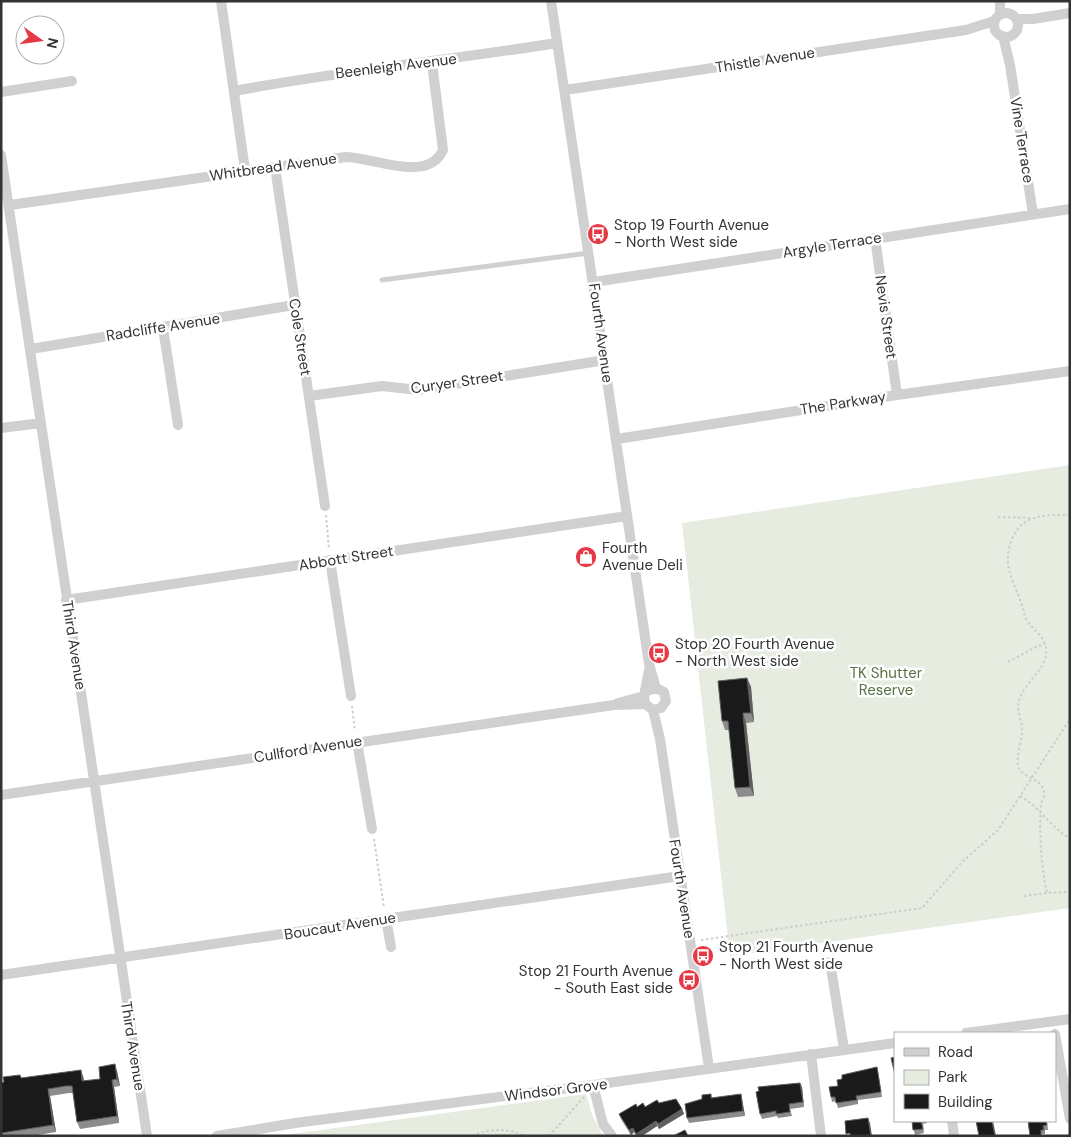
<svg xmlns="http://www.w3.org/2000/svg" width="1071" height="1137" viewBox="0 0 1071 1137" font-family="'DM Sans',sans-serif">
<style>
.green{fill:#e6ecdf}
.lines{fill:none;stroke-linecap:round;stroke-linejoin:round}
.path{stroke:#cdcdcd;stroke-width:2;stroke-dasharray:2.5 2.5;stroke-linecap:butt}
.service{stroke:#d0d0d0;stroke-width:5}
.minor{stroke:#d0d0d0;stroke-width:10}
.wall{fill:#8c8c8c}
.shaded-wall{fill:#5f5f5f}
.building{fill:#1a1a1a;stroke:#5f5f5f}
.labels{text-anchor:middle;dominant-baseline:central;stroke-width:5;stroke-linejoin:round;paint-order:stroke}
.street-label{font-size:15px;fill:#333;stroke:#fff}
.poi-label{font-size:15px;fill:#333;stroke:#fff;text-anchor:start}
.park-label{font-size:15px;fill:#56703f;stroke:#fff}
</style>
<rect width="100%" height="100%" fill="#fff"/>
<path class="green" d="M1070,465V908L730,956L682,523Z
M586,1094L593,1117L603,1136H277Z"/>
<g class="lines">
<path class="path" d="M326,515L329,550
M1070,515C1057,515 1039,514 1027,521C1012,529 1005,553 1009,569C1013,586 1022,600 1025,617C1031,629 1044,635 1046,648C1049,669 1024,681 1019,701C1016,710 1021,718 1022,727C1023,739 1016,753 1018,765C1020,779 1045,777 1044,795C1044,798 1041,802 1041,805C1039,834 1041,865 1047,893L1070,892
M998,517L1033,518
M1008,662L1036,647L1045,644
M352,706L355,731
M1020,796C1040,807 1050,827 1070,838
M374,839L384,908
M1024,896L1047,893
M701,940L922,908L962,862L998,830L1070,719
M472,1136C490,1128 507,1128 525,1136
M549,1136L584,1097"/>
<path class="service" d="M382,280L589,253"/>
<path class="minor" d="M221,1L245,170
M551,1L649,664L656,688
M1000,1V14
M994 25a12 12 0 1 1 24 0a12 12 0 1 1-24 0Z
M1017,19H1033L1070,13
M1003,36L1010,65L1033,214
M565,90L966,30L994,21
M234,91C341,71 450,60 557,43
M1,92L72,81
M1,155L147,1136
M275,167L325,506
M10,205L346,157C372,157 428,184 443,150L432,63
M875,238L897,395
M594,282L1070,209
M163,328L178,425
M31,349L294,305
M309,396L382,386L418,390L605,360
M1,428L41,423
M617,439L897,395L1070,371
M330,560L351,696
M66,600L627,516
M647,691L656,688L664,692L666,701L661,708L653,710L645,704L644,696L649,670
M618,703L644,696
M653,710L660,739L709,1068
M357,742L372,829
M1,795L614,705L645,704
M386,919L391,947
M830,962L844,1049
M1,975L680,876
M966,1033L1070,1019
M1055,1034L1070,1119
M811,1054L821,1136
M593,1085L603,1124L612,1136
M952,1121L954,1136
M217,1136L295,1123L593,1085L895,1043"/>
</g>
<path class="wall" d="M747,678L751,687L754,722L746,723L754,796L738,797L735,788L729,730H725L722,721Z
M877,1067L878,1071L882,1097L858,1100V1104L838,1108L836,1101L832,1102L831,1097L842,1079Z
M117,1071L120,1086L114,1087L119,1123L80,1129L77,1122L73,1093H69L50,1096L56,1132L32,1136H1V1083L21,1078L83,1076L84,1081L100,1079Z
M800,1083L802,1087L804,1107L790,1109L792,1116L778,1118L777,1116L762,1119L760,1114Z
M711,1094L712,1098L742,1099L745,1116L689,1123L687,1118L702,1099Z
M659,1103L682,1109L684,1114L659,1129L657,1126L642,1136H636L634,1132L631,1135L621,1119L619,1114L637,1107H645Z
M912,1121H927V1123L923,1124L924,1133L915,1135Z
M1047,1121L1048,1130H1045V1134H1042V1136H1030Z"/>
<path class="shaded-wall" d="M747,678L751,687L754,722L751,713Z
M743,713L746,723L754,796L750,787Z
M115,1064L117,1071L120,1086L117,1079Z
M81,1070L83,1076L85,1088L82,1081Z
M112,1080L114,1087L119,1123L117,1116Z
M800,1083L802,1087L804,1107L803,1102Z
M48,1089L50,1096L56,1132L53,1125Z
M741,1094L742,1099L745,1116L743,1111Z
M682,1109L684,1114L659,1129L658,1124Z
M868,1118L870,1123L872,1136H871Z
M656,1121L657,1126L642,1136H637L636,1134Z
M992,1121H993L996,1136H995Z
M633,1128L634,1132L631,1135L629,1130Z"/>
<path class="building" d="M747,678L751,713H743L750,787L735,788L728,721H722L718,681Z
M895,1057V1075L891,1058Z
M115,1064L117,1079L112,1080L117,1116L77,1122L72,1086H66L48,1089L53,1125L1,1133V1083L4,1082L3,1077L20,1075L21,1078L81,1070L82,1081L100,1079L99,1067Z
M877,1067L881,1092L856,1096L857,1100L836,1103L835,1097H831L829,1087L838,1086L837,1080L842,1079V1075Z
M800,1083L803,1102L789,1104L790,1112L776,1114V1111L760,1114L756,1092L759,1091L758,1087Z
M711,1094V1098L741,1094L743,1111L687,1118L685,1104L702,1099V1095Z
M676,1099L682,1109L658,1124L656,1121L636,1134L633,1128L629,1130L619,1114L636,1104L637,1107L643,1103L645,1107L657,1100L659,1103Z
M868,1118L871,1136H850V1133L846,1134L845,1121Z
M912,1121H921L923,1129L913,1130Z
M976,1121H992L995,1136H979Z
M1028,1121H1046L1047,1125L1043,1126L1044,1130H1041V1136H1030Z
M685,1130L688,1136H673Z"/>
<defs>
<g id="bus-disc" transform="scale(1.125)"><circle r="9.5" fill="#e63946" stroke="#fff"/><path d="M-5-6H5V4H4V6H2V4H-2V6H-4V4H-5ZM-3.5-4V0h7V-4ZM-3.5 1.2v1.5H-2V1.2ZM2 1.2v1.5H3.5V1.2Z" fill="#fff"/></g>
<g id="shop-disc" transform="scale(1.125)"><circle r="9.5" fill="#e63946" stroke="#fff"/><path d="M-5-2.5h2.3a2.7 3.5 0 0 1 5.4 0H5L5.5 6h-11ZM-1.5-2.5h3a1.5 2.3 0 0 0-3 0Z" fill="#fff"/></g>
</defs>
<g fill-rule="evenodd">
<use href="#bus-disc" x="598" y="234"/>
<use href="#shop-disc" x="586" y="557"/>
<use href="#bus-disc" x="659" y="653"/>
<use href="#bus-disc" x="703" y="956"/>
<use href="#bus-disc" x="689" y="980"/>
</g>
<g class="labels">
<g class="street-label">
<text transform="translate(765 60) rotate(-9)">Thistle Avenue</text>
<text transform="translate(396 66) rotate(-7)">Beenleigh Avenue</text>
<text transform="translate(1022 140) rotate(81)">Vine Terrace</text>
<text transform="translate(273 167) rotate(-8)">Whitbread Avenue</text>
<text transform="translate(832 245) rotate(-9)">Argyle Terrace</text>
<text transform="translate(886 317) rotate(82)">Nevis Street</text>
<text transform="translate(163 327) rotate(-9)">Radcliffe Avenue</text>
<text transform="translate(601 333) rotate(82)">Fourth Avenue</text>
<text transform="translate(300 337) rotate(81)">Cole Street</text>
<text transform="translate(457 382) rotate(-8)">Curyer Street</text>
<text transform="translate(843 403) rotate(-9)">The Parkway</text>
<text transform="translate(346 558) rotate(-9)">Abbott Street</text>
<text transform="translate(74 645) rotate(81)">Third Avenue</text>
<text transform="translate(308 749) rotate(-9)">Cullford Avenue</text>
<text transform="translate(682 889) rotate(81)">Fourth Avenue</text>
<text transform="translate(340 926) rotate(-9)">Boucaut Avenue</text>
<text transform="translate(133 1046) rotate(81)">Third Avenue</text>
<text transform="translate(556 1090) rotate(-7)">Windsor Grove</text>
</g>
<g class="poi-label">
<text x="614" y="225">Stop 19 Fourth Avenue<tspan x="614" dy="17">- North West side</tspan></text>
<text x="602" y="548">Fourth<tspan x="602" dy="17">Avenue Deli</tspan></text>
<text x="675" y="644">Stop 20 Fourth Avenue<tspan x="675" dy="17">- North West side</tspan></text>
<text x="719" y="947">Stop 21 Fourth Avenue<tspan x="719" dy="17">- North West side</tspan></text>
<text x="673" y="971" text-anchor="end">Stop 21 Fourth Avenue<tspan x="673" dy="17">- South East side</tspan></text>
</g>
<g class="park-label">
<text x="886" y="673">TK Shutter<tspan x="886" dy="17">Reserve</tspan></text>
</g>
</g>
<rect width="1071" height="1137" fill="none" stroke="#333333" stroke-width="5"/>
<rect x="894" y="1032" width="162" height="90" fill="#ffffff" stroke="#adadad"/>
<rect x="904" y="1048" width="25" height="8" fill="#d0d0d0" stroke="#adadad"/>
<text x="938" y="1057" font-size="15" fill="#333333">Road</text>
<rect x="904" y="1070" width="25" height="15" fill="#e6ecdf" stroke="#adadad"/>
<text x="938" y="1082" font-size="15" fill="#333333">Park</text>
<rect x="904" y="1094" width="25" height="15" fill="#1a1a1a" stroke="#adadad"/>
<text x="938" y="1107" font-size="15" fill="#333333">Building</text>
<g transform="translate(40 40) rotate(104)"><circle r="24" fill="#ffffff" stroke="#adadad"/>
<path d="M0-4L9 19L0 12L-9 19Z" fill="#e63946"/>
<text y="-8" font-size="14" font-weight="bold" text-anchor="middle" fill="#333333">N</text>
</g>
</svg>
